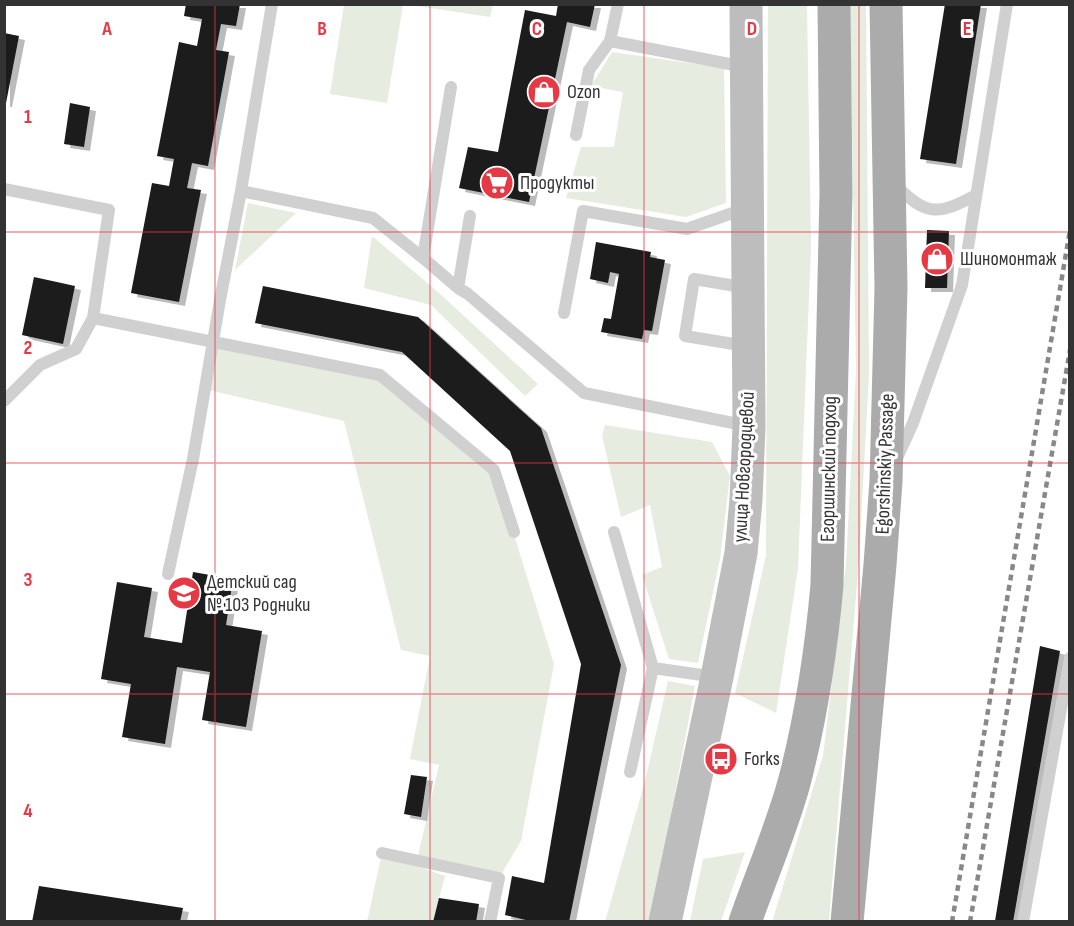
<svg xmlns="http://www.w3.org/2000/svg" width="1074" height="926" viewBox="0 0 1074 926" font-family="'Sofia Sans Condensed',sans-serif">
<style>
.green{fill:#e6ecdf}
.building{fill:#1a1a1a;filter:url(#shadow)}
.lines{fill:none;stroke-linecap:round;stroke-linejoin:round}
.lane{stroke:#d0d0d0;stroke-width:12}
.secondary{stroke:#bdbdbd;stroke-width:33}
.primary{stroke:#ababab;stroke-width:33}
.rail{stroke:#888;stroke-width:4.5;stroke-dasharray:6 4.5;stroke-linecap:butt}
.grid{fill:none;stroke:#e63946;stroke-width:1.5;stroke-opacity:0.55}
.labels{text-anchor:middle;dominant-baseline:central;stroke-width:6;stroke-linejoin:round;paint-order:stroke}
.poi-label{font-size:20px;fill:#333;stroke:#fff;text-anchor:start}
.street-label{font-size:20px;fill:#333;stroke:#fff}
.grid-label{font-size:20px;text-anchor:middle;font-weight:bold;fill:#e63946;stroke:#fff;stroke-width:6;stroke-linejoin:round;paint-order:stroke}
</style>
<defs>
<filter id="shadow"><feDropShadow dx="6" dy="4" stdDeviation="0" flood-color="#0004"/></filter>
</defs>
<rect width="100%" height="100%" fill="#fff"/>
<path class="green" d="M344,5H403L387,103L330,94Z
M410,5H493L490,17Z
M768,5H807L811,247L798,568L776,713L735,693L766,555Z
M850,5H866L869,373L859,560L829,921L772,922L823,756L846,565L856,370Z
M612,52L724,68L726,203L686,217L566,198L581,147H614L623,92L591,86Z
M248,203L296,213L235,270Z
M372,236L438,292L538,384L525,396L431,305L364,288Z
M213,341L380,375L494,470L554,664L521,841L499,878L417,860L439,765L410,759L430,656L401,650L344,421L204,389Z
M605,425L712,442L730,476L720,559L698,663L669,659L642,575L662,567L650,505L621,517L602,435Z
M668,681L695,686L651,921L605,922L645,781Z
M745,852L721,921H690L703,859Z
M382,853L445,876L433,921L367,922Z"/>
<path class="building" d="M186,4H240L236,26L221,24L216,50L229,52L208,166L192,163L187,188L201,190L179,302L131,293L152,183L169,186L174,159L157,156L179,42L197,46L202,19L184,16Z
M558,4H595L590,27L567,22L529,202L459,188L468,147L498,152L525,10L556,16Z
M945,4H981L956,164L920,159Z
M4,33L19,36L6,103H4Z
M70,103L90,107L84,147L64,144Z
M927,230L949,231L947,288H925Z
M596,242L651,252L650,257L665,260L652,331L644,330L642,339L601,332L604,318L611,319L619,274L610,272L608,283L590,279Z
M34,277L75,286L63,344L22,335Z
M263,286L418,317L541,428L621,665L569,922H534L505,915L512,876L544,883L581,664L510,451L402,352L255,323Z
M193,572L233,579L226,625L262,631L246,727L202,720L210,672L177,667L165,744L122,737L131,684L101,679L117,582L152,588L144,637L182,643Z
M1040,646L1060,651L1013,922H998L995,921Z
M411,775L427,777L421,817L404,814Z
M39,886L183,908L180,922H32Z
M439,898L479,904L476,922H433Z"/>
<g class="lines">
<path class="lane" d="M272,4L241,191L373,218L423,258L458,288L468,294L584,393L748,426
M610,41L618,4
M576,135L589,70L610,41L745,67
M896,185C926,217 939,215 976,195
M4,189L109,210L93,318L380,375L494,470L514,532
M423,258L451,87
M458,288L470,216
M564,313L583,211L687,229L744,209
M746,346L685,336L694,279L748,288
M4,401L40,365L76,349L93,318
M898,456L913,423L962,285L1007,4
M614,532L653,668
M168,574L193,459L220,300L241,191
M630,772L653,668L716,677
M382,853L499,878L490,922
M1023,922L1070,658"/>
<path class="secondary" d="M665,922L717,677L741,553L746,500L749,427L746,4"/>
<path class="primary" d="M745,922C761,876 781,830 794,783C811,718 821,652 827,585L836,193L834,4
M847,922L880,565L886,481L891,288L886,4"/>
<path class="rail" d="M952,922L1070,230
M970,922L1070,350"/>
</g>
<path class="grid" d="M215,4V922M430,4V922M644,4V922M859,4V922M4,232H1070M4,463H1070M4,694H1070"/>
<defs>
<g id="shop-disc" transform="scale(1.725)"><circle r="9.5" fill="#e63946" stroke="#fff"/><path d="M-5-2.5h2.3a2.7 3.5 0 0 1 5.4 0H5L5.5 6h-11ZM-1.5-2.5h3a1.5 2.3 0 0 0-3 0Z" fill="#fff"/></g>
<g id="supermarket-disc" transform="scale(1.725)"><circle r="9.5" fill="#e63946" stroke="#fff"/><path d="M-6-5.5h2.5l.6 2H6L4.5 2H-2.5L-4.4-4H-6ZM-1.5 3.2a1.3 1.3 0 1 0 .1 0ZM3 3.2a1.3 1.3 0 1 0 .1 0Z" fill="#fff"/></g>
<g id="school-disc" transform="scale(1.725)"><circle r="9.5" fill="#e63946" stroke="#fff"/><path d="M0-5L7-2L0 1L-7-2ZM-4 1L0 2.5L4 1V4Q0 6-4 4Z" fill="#fff"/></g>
<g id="bus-disc" transform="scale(1.725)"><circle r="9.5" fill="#e63946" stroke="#fff"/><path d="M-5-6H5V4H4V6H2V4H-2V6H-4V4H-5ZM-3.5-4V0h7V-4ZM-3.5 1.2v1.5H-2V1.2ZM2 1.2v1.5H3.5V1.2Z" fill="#fff"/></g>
</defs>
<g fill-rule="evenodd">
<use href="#shop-disc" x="544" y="92"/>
<use href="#supermarket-disc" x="497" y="183"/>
<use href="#shop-disc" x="937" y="259"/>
<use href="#school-disc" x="184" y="593"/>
<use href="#bus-disc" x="721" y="759"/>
</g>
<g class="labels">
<g class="poi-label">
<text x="567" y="92">Ozon</text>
<text x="520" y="183">Продукты</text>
<text x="960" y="259">Шиномонтаж</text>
<text x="207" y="582">Детский сад<tspan x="207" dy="23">№ 103 Родники</tspan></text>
<text x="744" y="759">Forks</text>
</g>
<g class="street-label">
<text transform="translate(885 464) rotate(-88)">Egorshinskiy Passage</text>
<text transform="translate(744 467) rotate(-87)">улица Новгородцевой</text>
<text transform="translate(829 469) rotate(-89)">Егоршинский подход</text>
</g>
</g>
<g class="grid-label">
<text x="107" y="35">A</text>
<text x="322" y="35">B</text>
<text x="537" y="35">C</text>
<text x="752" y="35">D</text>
<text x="967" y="35">E</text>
<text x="28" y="123">1</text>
<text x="28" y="354">2</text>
<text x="28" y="586">3</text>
<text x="28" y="817">4</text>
</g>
<rect width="1074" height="926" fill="none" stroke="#333333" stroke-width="12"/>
</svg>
